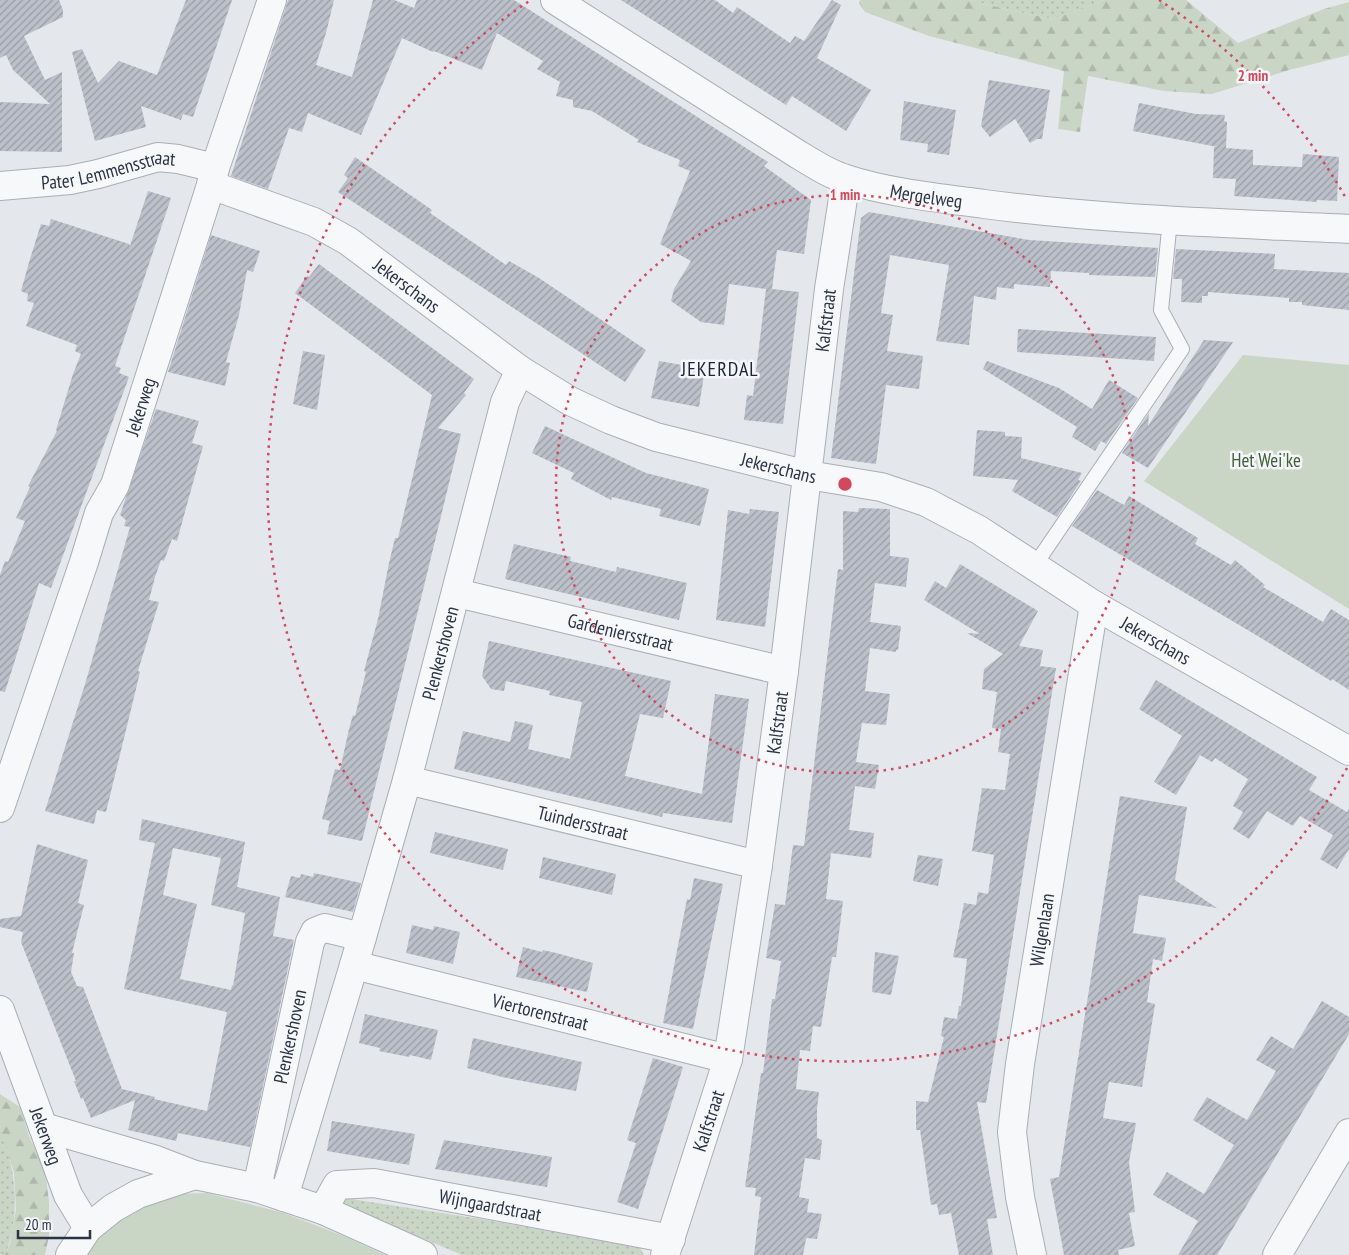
<svg xmlns="http://www.w3.org/2000/svg" width="1349" height="1255" viewBox="0 0 1349 1255" font-family="'PT Sans Narrow',sans-serif">
<style>
.grass{fill:url(#grass-dots)}
.forest{fill:url(#forest-firs)}
.park{fill:#c9d6c5}
.building{fill:url(#building-hatch);fill-rule:evenodd}
.lines{fill:none;stroke-linecap:round;stroke-linejoin:round}
.lane-casing{stroke:#a9aeb7;stroke-width:16}
.street-casing{stroke:#a9aeb7;stroke-width:30}
.lane{stroke:#f7f8fa;stroke-width:14}
.street{stroke:#f7f8fa;stroke-width:28}
.ring{fill:none;stroke:#d1495b;stroke-width:2.5;stroke-dasharray:2.5 5}
.labels{text-anchor:middle;dominant-baseline:central;stroke-width:5;stroke-linejoin:round;paint-order:stroke}
.street-label{font-size:19px;fill:#2b3445;stroke:#f4f6f9}
.park-label{font-size:19px;fill:#3f6138;stroke:#f4f6f9}
.neighbourhood-label{font-size:20px;letter-spacing:1px;fill:#1d2536;stroke:#f4f6f9}
.centre{fill:#d1495b;stroke:#f4f6f9;stroke-width:2.5}
.ring-label{font-size:15px;text-anchor:middle;font-weight:bold;fill:#d1495b;stroke:#f4f6f9;stroke-width:5;stroke-linejoin:round;paint-order:stroke}
</style>
<defs>
<pattern id="grass-dots" width="8" height="8" patternUnits="userSpaceOnUse" patternTransform="scale(1.25)"><rect width="8" height="8" fill="#c9d6c5"/><path d="M2 2h.1M6 6h.1" fill="none" stroke="#adb8ab" stroke-width="1.8" stroke-linecap="round"/></pattern>
<pattern id="forest-firs" width="22" height="20" patternUnits="userSpaceOnUse" patternTransform="scale(1.25)"><rect width="22" height="20" fill="#c9d6c5"/><path d="M5 1l3.5 6h-7zM16 11l3.5 6h-7z" fill="#adb8ab"/></pattern>
<pattern id="building-hatch" width="6" height="6" patternUnits="userSpaceOnUse" patternTransform="scale(1.25)"><rect width="6" height="6" fill="#bbc0ca"/><path d="M-1 1l2-2M0 6l6-6M5 7l2-2" fill="none" stroke="#989da6"/></pattern>
</defs>
<rect width="100%" height="100%" fill="#e4e7ec"/>
<path class="grass" d="M969,0H1104L1053,19L1013,11Z
M0,1125C15,1167 22,1213 5,1255H0Z
M338,1197L487,1220L633,1246L640,1248L644,1255H462L337,1202Z"/>
<path class="forest" d="M860,0H969L1013,11L1053,19L1104,0H1186L1238,43L1324,9L1349,2V55L1289,70L1212,94L1164,91L1088,76L1080,132L1058,129L1064,71L929,36L865,12L859,3Z
M0,1094L20,1107L29,1136L45,1170L49,1202V1236L45,1255H5L10,1243L16,1209L14,1173L0,1125Z"/>
<path class="park" d="M1243,355L1349,365V609L1144,481Z
M207,1193L284,1213L346,1237L385,1255H79L122,1213L176,1194Z"/>
<path class="building" d="M0,0H59L63,10V17L24,36L45,80L62,72V152L0,151V102L50,104L13,70L6,55L0,58Z
M186,0H232L193,117L183,114L181,120L141,106L146,127L95,141L72,52L82,49L98,83L119,61L157,75Z
M288,0H334L326,33L316,65L352,77L373,0H394L414,8L417,0H514L768,162L764,166L811,200L804,254L777,250L772,289L799,292L783,424L744,420L747,395L753,396L766,289L729,284L724,325L701,322L671,301L674,289L691,261L660,244L690,171L678,166L680,160L637,142L639,140L592,111L573,107V100L556,96L560,82L537,69L543,61L497,33L482,70L434,51L433,52L402,38L361,135L308,113L302,132L289,128L268,189L231,176Z
M621,0H715L733,13L737,7L790,43L795,36L804,41L832,0L841,5L817,58L871,90L846,131L792,96L786,105Z
M989,80L1050,90L1042,139H1037L1030,143L1015,119L990,137L981,126Z
M904,101L956,110L949,155L927,152L928,144L900,140Z
M1139,103L1196,114L1225,115L1224,121L1227,122L1226,148L1253,150V165L1302,167L1303,154L1339,157L1337,201L1317,200V202L1234,196L1236,179L1213,178L1214,147H1218L1133,131Z
M355,157L432,210L430,213L506,265L509,261L539,278L646,350L625,382L338,192L348,178L344,175Z
M148,191L171,198L115,366L121,368L119,373L129,377L51,588L39,583L5,692L0,691V575L5,561L8,562L25,521L16,518L30,487L28,486L57,431L56,430L73,374L81,354L75,351L77,345L26,326L34,303L27,301L28,294L21,291L30,259L41,224L49,226L51,219L129,244L130,246Z
M869,212L1029,240L1158,248L1155,277L1089,275V273L1051,271L1050,287L1014,284V289L997,287L996,300L974,296L969,345L936,341L949,265L890,255L881,313L893,315L887,351L923,356L919,389L886,385L876,464L831,458L861,218Z
M211,235L260,251L253,272L247,270L239,315L226,362L230,363L225,386L168,372Z
M1176,249L1275,254L1274,269L1349,273V310L1302,305V302H1289V298L1208,292V296H1202V303L1181,302L1182,279H1173Z
M319,264L474,379L464,393L466,395L438,428L461,434L362,841L327,834L330,821L322,819L335,769L340,770L349,729L353,715L355,716L366,672L364,671L378,619L389,563L395,538H398L432,395L295,293L307,276L309,277Z
M1018,329L1156,337L1154,361L1017,352Z
M1204,340L1233,342L1148,468L1122,453L1149,413L1148,426Z
M303,351L325,355L317,410L293,404Z
M659,361L705,369L699,407L651,398Z
M987,361L1059,388L1092,409L1109,380L1138,398L1106,444L1101,441L1095,451L1072,437L1077,427L983,369Z
M156,409L199,421L192,443L203,446L177,541L172,539L164,561L161,560L155,577L149,600L159,602L138,671L140,672L135,693L106,812L97,810L94,824L45,811L86,681L130,527L124,526L126,520L120,515Z
M545,426L646,473L709,489L700,526L659,516L661,509L612,497L611,500L571,479L574,473L532,453Z
M977,430L1005,432V436L1022,437L1021,458L1082,473L1078,480L1081,481L1057,517L1012,491L1018,480L973,476Z
M1097,490L1124,505L1129,496L1198,538L1195,544L1231,565L1235,560L1265,585L1263,587L1323,622L1331,609L1349,620V690L1332,679L1331,681L1256,635L1072,526Z
M859,508L890,509V556L909,558L906,587L875,583L870,622L901,626L898,650H896V652L870,648L865,691L890,694L886,725L862,723L856,762L879,765L875,789L855,786L849,830L874,833L871,858L831,853L826,899L843,901L836,957H832L821,1027L813,1026L810,1051L800,1050L796,1089L819,1092L817,1109V1138L822,1140L820,1160L805,1158L799,1197L809,1199L807,1212L822,1214L817,1239L807,1238L806,1239L803,1255H754L761,1197L755,1196L756,1188L745,1187L761,1073H763L772,999H775L781,961L766,958L775,904L785,905L793,845L804,846L838,569L843,570V511L858,512Z
M750,509L779,512L765,627L716,620L728,510L749,514Z
M514,544L571,557L570,561L616,572L617,567L687,583L679,620L505,579Z
M960,564L1038,611L1019,646L1043,650L1040,666L1056,668L986,1103L977,1102L997,1218L987,1219L993,1255H959L951,1213L939,1215L937,1204L931,1205L920,1130H916V1101L928,1102L944,1037L941,1036L944,1017L957,1019L959,1006H961L967,959L953,957L964,903L976,905L978,892L988,894L994,855L972,851L982,788L1005,790L1010,754L998,752L1001,729L992,728L997,692L982,689L984,669L1003,654L967,633L980,634L924,600L935,581L946,588Z
M489,641L671,681L663,718L640,714L625,776L702,794L715,694L749,699L732,823L663,813L662,817L454,769L463,731L510,742L515,721L533,725L528,749L570,759L582,702L549,695L550,691L506,681L504,691L491,689L482,676Z
M1156,680L1317,777L1309,790L1347,812L1349,809V849L1337,869L1320,859L1333,835L1300,816L1293,826L1267,811L1249,839L1233,829L1243,812L1233,806L1248,779L1215,758L1212,762L1200,755L1176,795L1154,782L1182,736L1139,709Z
M1120,796L1187,807L1175,880L1217,908L1139,895L1133,933L1166,938L1162,961L1153,959L1147,1002L1155,1004L1142,1087L1109,1082L1103,1118L1136,1123L1129,1162L1135,1212L1129,1213L1135,1246L1118,1250L1119,1255H1064L1050,1179L1059,1177Z
M142,819L245,842L237,887L280,897L273,936L294,940L250,1147L178,1133L176,1141L128,1130L135,1100L91,1118L83,1098L81,1099L74,1081H76L21,942L23,932L0,927V919L21,916L37,844L88,860L78,903L84,905L72,953H74L71,972L77,986L83,987L122,1089L155,1097L154,1099L207,1111L227,1012L124,989L155,843L139,840ZM173,848L221,858L211,905L245,913L233,986L232,985L231,990L180,979L197,904L163,895Z
M435,832L508,849L503,870L430,853Z
M918,855L943,859L938,886L913,881Z
M543,857L616,874L612,895L539,878Z
M314,873L361,883L353,912L285,897L291,876L300,878L301,874L313,877Z
M694,878L723,884L693,1029L663,1023L687,899L690,900Z
M412,925L433,930L434,926L460,932L453,964L406,953Z
M523,947L542,952L543,950L556,953L593,963L587,992L516,977Z
M875,952L899,956L891,995L872,992Z
M1322,1001L1349,1017V1034L1217,1255H1178L1198,1221L1153,1195L1167,1172L1204,1194L1234,1145L1193,1120L1207,1097L1247,1120L1276,1071L1256,1060L1271,1036L1293,1049Z
M365,1014L438,1030L431,1060L410,1055L409,1057L379,1051L380,1048L359,1043Z
M473,1038L582,1062L576,1091L502,1077L467,1068Z
M653,1058L683,1067L638,1209L617,1202L636,1143L627,1140Z
M332,1121L415,1134L409,1165L327,1151Z
M444,1140L552,1157L547,1187L435,1169Z"/>
<g class="lines">
<g class="lane-casing">
<path id="lane" d="M1035,565L1182,349L1161,310L1170,220"/>
</g>
<g class="street-casing">
<g id="street">
<path id="s1" d="M555,0L799,155C814,164 829,174 846,179C889,193 939,198 984,204C1105,220 1227,223 1349,229"/>
<path id="s2" d="M211,185L314,222L348,241L520,370L570,401L611,420L656,437L808,475L881,487L926,502L979,530L1094,605L1349,751"/>
<path id="s3" d="M0,186L70,180L98,174L158,157L178,159L215,168"/>
<path id="s4" d="M457,593L784,671"/>
<path id="s5" d="M407,780L758,865"/>
<path id="s6" d="M0,808L84,562L99,513L115,485L211,185L215,168L272,0"/>
<path id="s7" d="M354,965L728,1059"/>
<path id="s8" d="M0,1010L68,1195L88,1228"/>
<path d="M43,1127L156,1160L195,1175L257,1188L323,1210L423,1255"/>
<path id="s9" d="M257,1188L310,942L315,932L325,928L362,937"/>
<path id="s10" d="M284,1197L354,965L407,780L505,402L520,370"/>
<path id="s11" d="M323,1210L337,1185L374,1183L671,1239"/>
<path d="M70,1255L88,1228L113,1208L138,1194L195,1175"/>
<path id="s12" d="M665,1255L728,1059L758,865L784,671L829,289L846,179"/>
<path id="s13" d="M1032,1255L1020,1197L1012,1132L1020,1064L1094,605"/>
<path d="M1277,1255L1349,1133"/>
</g>
</g>
<use href="#lane" class="lane"/>
<use href="#street" class="street"/>
</g>
<g class="ring">
<circle cx="845" cy="484" r="289"/>
<path d="M1347 768A577 577 0 1 1 531 0M1159 0A577 577 0 0 1 1347 200"/>
</g>
<g class="labels">
<g class="street-label">
<text stroke="none"><textPath href="#s3" startOffset="110">Pater Lemmensstraat</textPath></text>
<text stroke="none"><textPath href="#s1" startOffset="424">Mergelweg</textPath></text>
<text stroke="none"><textPath href="#s2" startOffset="222">Jekerschans</textPath></text>
<text stroke="none"><textPath href="#s12" startOffset="951">Kalfstraat</textPath></text>
<text stroke="none"><textPath href="#s6" startOffset="426">Jekerweg</textPath></text>
<text stroke="none"><textPath href="#s2" startOffset="642">Jekerschans</textPath></text>
<text stroke="none"><textPath href="#s4" startOffset="168">Gardeniersstraat</textPath></text>
<text stroke="none"><textPath href="#s2" startOffset="1062">Jekerschans</textPath></text>
<text stroke="none"><textPath href="#s10" startOffset="566">Plenkershoven</textPath></text>
<text stroke="none"><textPath href="#s12" startOffset="546">Kalfstraat</textPath></text>
<text stroke="none"><textPath href="#s5" startOffset="181">Tuindersstraat</textPath></text>
<text stroke="none"><textPath href="#s13" startOffset="329">Wilgenlaan</textPath></text>
<text stroke="none"><textPath href="#s7" startOffset="192">Viertorenstraat</textPath></text>
<text stroke="none"><textPath href="#s9" startOffset="155">Plenkershoven</textPath></text>
<text stroke="none"><textPath href="#s12" startOffset="141">Kalfstraat</textPath></text>
<text stroke="none"><textPath href="#s8" startOffset="134">Jekerweg</textPath></text>
<text stroke="none"><textPath href="#s11" startOffset="184">Wijngaardstraat</textPath></text>
</g>
<g class="park-label">
<text x="1266" y="460">Het Wei'ke</text>
</g>
<g class="neighbourhood-label">
<text x="720" y="369">JEKERDAL</text>
</g>
</g>
<circle cx="845" cy="484" r="8" class="centre"/>
<g class="ring-label">
<text x="1253" y="81">2 min</text>
<text x="845" y="200">1 min</text>
</g>
<path d="M18 1230v8h72v-8" fill="none" stroke="#2b3445" stroke-width="2.5"/>
<text x="25" y="1230" font-size="15" fill="#2b3445" stroke="#f4f6f9" stroke-width="4" paint-order="stroke">20 m</text>
</svg>
